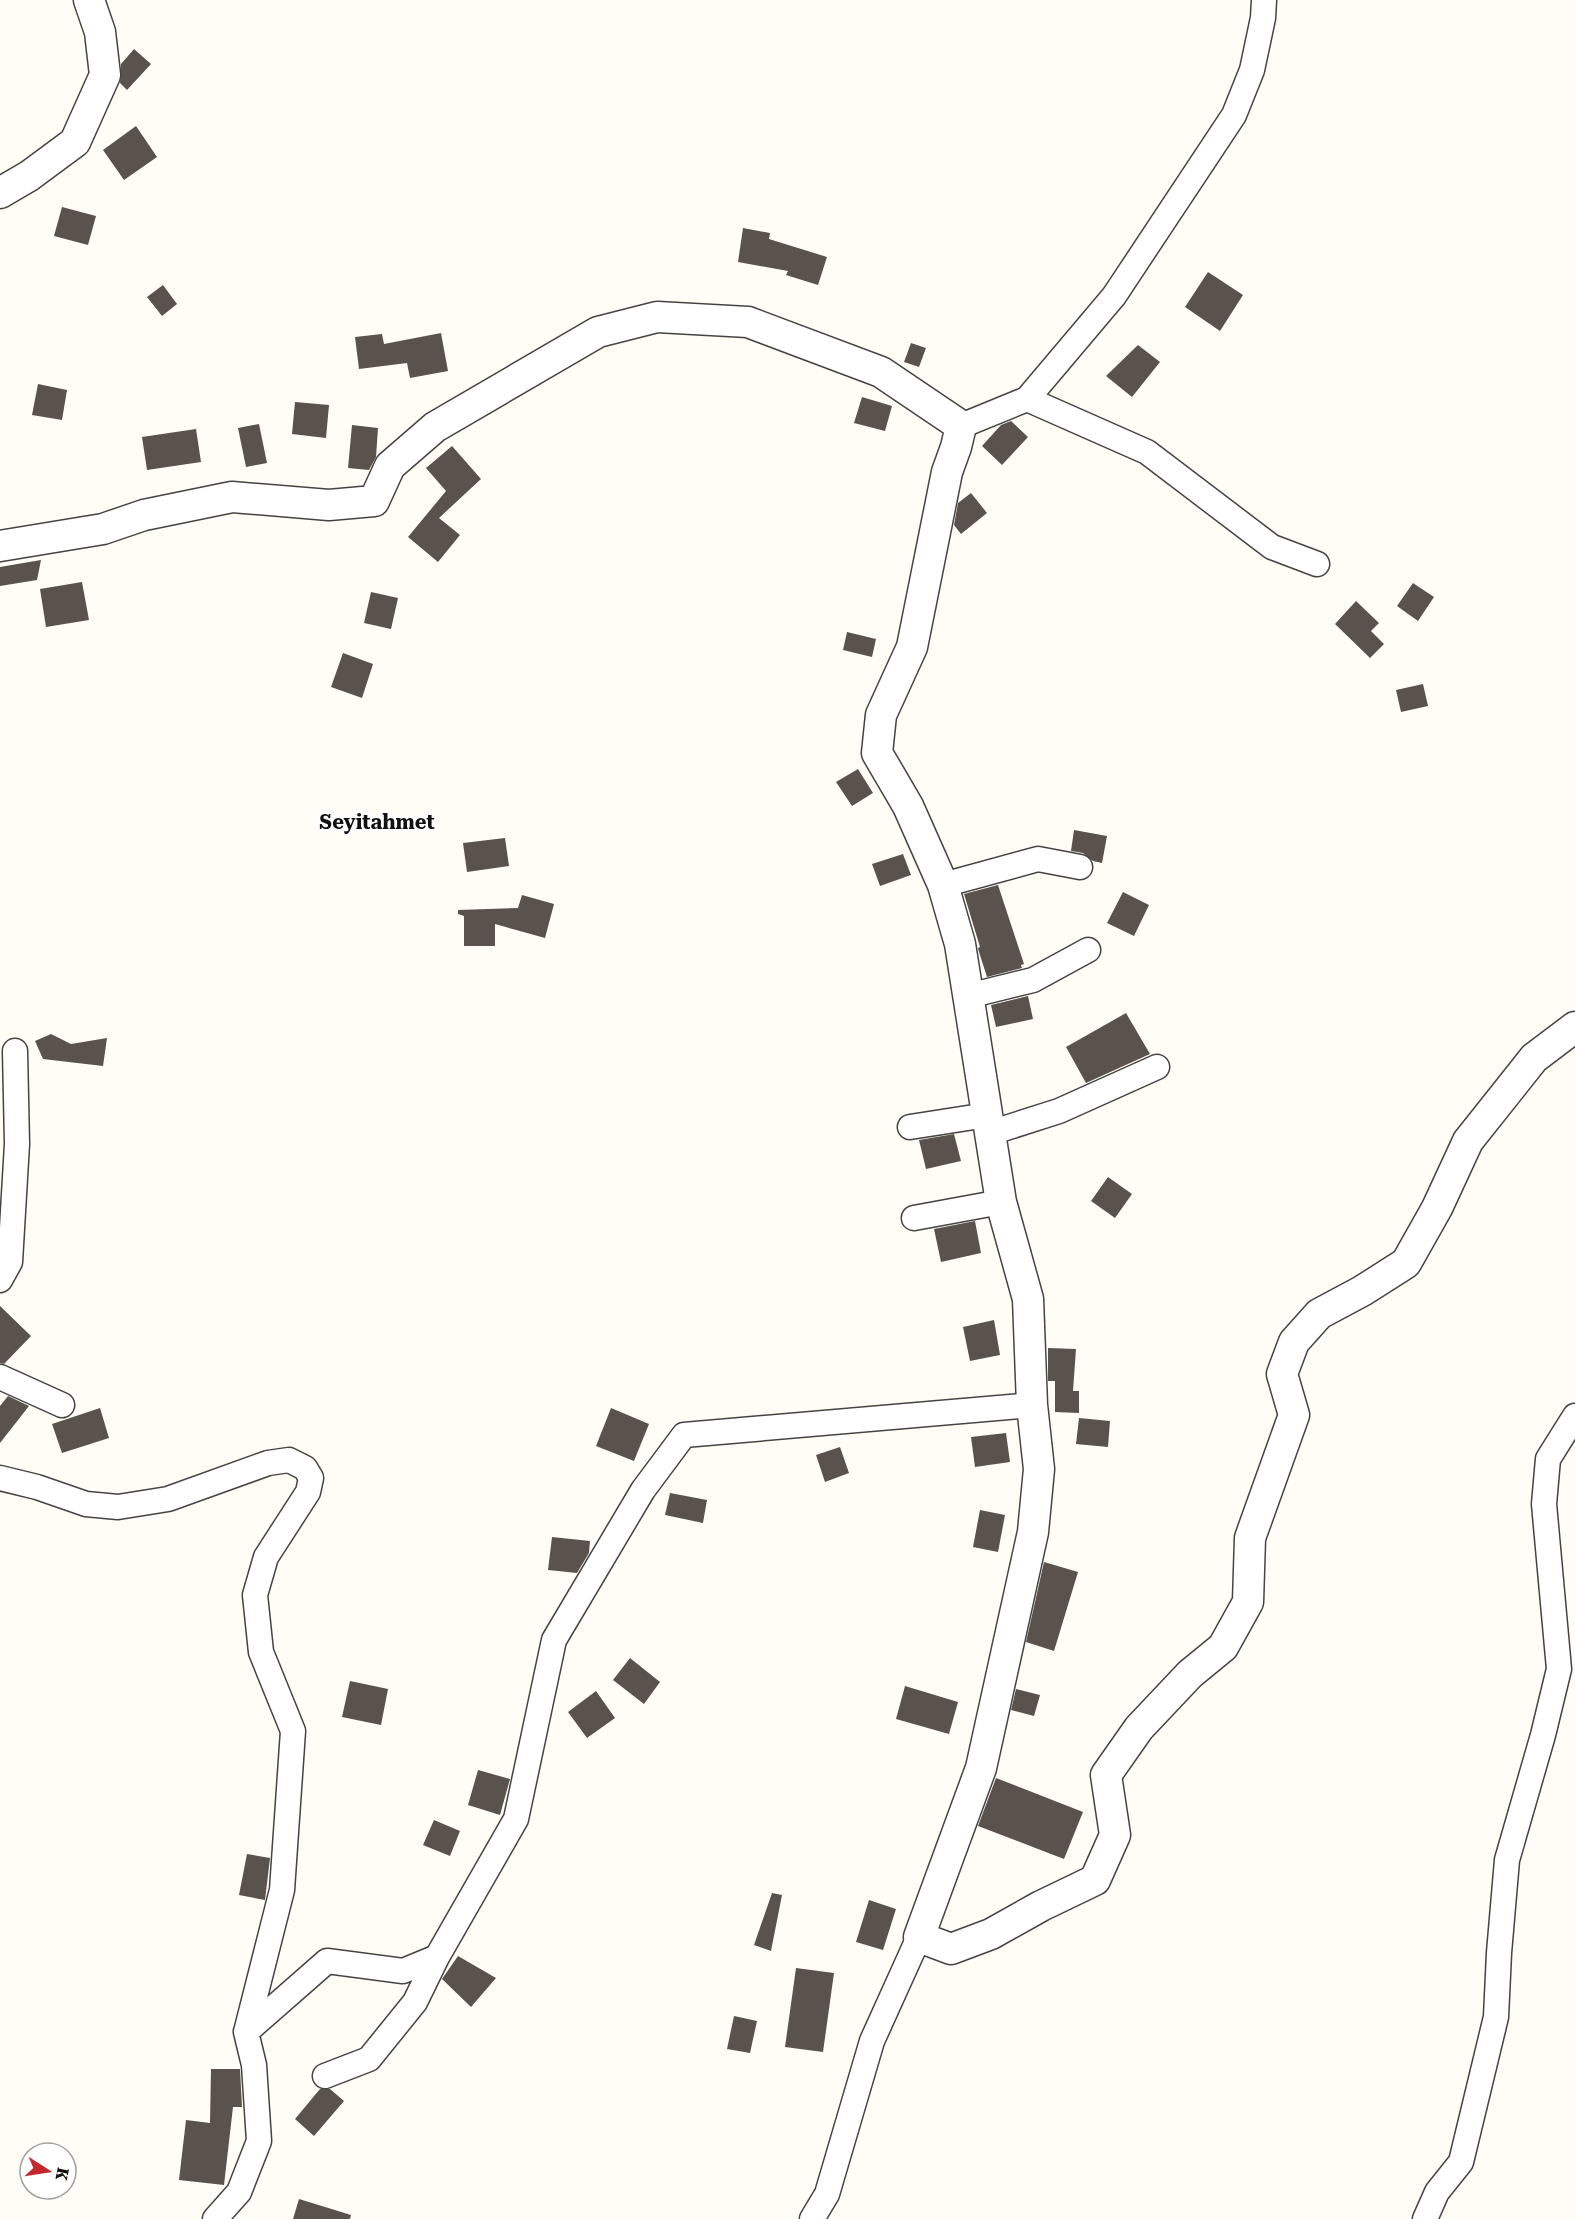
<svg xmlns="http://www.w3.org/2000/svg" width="1575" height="2219" viewBox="0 0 1575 2219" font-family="'Roboto Serif',serif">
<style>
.building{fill:#5a524d}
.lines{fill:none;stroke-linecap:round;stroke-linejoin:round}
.minor-casing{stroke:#444;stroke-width:27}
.tertiary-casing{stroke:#444;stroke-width:33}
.minor{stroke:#fff;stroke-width:24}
.tertiary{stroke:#fff;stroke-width:30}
.labels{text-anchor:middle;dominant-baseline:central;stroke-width:6;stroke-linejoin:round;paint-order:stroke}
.quarter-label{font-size:20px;font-weight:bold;fill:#111;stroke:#fff}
</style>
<rect width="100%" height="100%" fill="#fffdf5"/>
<path class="building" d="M134,49L151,64L127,90L120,83L121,64Z
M136,126L157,157L124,180L103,150Z
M62,207L96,216L88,245L54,236Z
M743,228L770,233L769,239L827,257L818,285L786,275L788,271L738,262Z
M1208,272L1243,295L1220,331L1185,307Z
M163,285L177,304L162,316L147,297Z
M441,333L448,371L410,378L407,363L359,369L355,337L382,334L384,344Z
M911,343L926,348L919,367L904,362Z
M1138,345L1160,362L1132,397L1106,376Z
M38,384L67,390L62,420L32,415Z
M862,397L892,406L885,431L854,423Z
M295,402L329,405L326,438L292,434Z
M1011,421L1028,437L1002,465L982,446L1001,425Z
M259,424L267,463L246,467L238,428Z
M352,425L378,428L376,457L369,470L348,468Z
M196,429L201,462L147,470L142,437Z
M452,446L481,479L439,518L460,535L438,562L408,537L446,491L426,468Z
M971,493L987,513L961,534L954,525L958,503Z
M41,560L37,580L0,586V567Z
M82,582L89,620L46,627L40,589Z
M1413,583L1434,597L1418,621L1397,606Z
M371,592L398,598L391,629L364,623Z
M1356,601L1379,623L1371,631L1384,644L1370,658L1335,624Z
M847,632L876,639L872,657L843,650Z
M343,653L373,664L362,698L331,687Z
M1423,684L1428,706L1401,712L1396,690Z
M858,769L873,793L852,806L836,782Z
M1074,830L1107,836L1102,863L1093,861L1083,853L1071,851Z
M505,838L509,866L467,872L463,843Z
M903,854L911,875L880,886L872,864Z
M998,885L1024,964L1021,965L1022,968L987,977L979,952L978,948L980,947L964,894Z
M1123,892L1149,905L1134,936L1107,923Z
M522,895L554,904L545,938L495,924V946H464V916L458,914V910L518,908Z
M1028,996L1033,1019L996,1027L991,1005Z
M1126,1013L1150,1054L1086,1083L1066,1047Z
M51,1034L71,1044L107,1038L103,1066L43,1059L35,1041Z
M954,1134L961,1161L926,1169L919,1140Z
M1108,1177L1132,1194L1115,1218L1091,1201Z
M975,1221L981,1253L941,1262L934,1229Z
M0,1306L31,1336L4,1364L0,1363Z
M994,1320L1000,1355L970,1361L963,1327Z
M1048,1348L1076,1349L1073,1391H1079V1413L1055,1412V1381H1048Z
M8,1396L29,1406L0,1443V1406Z
M100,1408L109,1438L62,1453L52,1424Z
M611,1408L649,1424L634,1461L596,1446Z
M1079,1418L1110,1421L1108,1447L1076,1444Z
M1006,1433L1010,1462L975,1467L971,1437Z
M840,1447L849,1473L825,1482L816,1455Z
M670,1493L707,1500L703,1523L665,1515Z
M980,1510L1005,1515L998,1552L973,1547Z
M552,1537L590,1541L589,1553L577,1573L548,1570Z
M1044,1562L1078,1572L1054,1651L1026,1642Z
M630,1658L660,1682L644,1704L613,1680Z
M350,1681L388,1689L381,1725L342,1717Z
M905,1686L958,1702L949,1734L896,1719Z
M1016,1689L1040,1695L1034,1716L1011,1710Z
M596,1691L615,1718L587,1738L568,1712Z
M478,1770L510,1779L500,1815L468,1805Z
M996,1778L1083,1812L1064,1859L978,1826Z
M434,1820L460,1831L450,1856L423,1845Z
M247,1854L270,1858L265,1900L239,1895Z
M772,1893L782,1895L771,1951L754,1945Z
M869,1900L896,1909L883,1950L856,1942Z
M458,1956L496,1978L471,2007L442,1979Z
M796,1968L834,1973L823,2052L785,2047Z
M734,2016L757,2021L750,2053L727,2049Z
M211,2069H240L242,2107H233L224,2185L179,2180L186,2120L210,2123Z
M320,2089H330L344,2101L314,2136L295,2119Z
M299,2199L351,2215L350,2219H293Z"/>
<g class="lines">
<g class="minor-casing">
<path id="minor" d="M1027,399L1147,452L1272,547L1317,564
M961,426L1027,399L1114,296L1234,115L1252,70L1263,18L1264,0
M943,885L1038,859L1080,867
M968,996L1033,980L1088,950
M910,1127L987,1115
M990,1133L1059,1111L1157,1067
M914,1218L1001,1202
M0,1280L10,1262L17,1144L15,1051
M0,1377L62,1405
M0,1478L37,1487L86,1504L118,1507L168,1499L268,1463L289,1460L305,1468L311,1478L308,1492L266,1557L255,1595L261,1652L293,1731L282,1890L246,2032
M325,2076L369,2059L415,2002L437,1957
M215,2219L239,2192L259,2141L254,2065L246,2032L327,1961L403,1971L437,1957L516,1819L554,1640L643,1490L684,1435L1032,1405
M812,2219L827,2194L872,2041L919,1937
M1425,2219L1437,2192L1461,2162L1496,2017L1499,1953L1507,1860L1543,1735L1559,1669L1544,1504L1548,1459L1575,1416"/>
</g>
<g class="tertiary-casing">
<path id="tertiary" d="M0,193L29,176L75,142L105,75L100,32L89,0
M0,546L103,529L144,515L232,497L329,505L374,501L390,466L435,427L598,332L657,317L748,322L881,372L961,426L956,447L947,472L912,647L881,715L877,753L908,806L943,885L960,944L1001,1202L1028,1299L1032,1405L1039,1469L1033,1532L981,1768L919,1937L951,1949L991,1934L1041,1906L1095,1880L1115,1835L1106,1775L1139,1728L1190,1674L1223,1647L1248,1602L1250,1538L1294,1415L1282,1374L1294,1342L1319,1314L1362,1291L1406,1263L1437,1208L1468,1141L1534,1058L1575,1027"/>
</g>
<use href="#minor" class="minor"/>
<use href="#tertiary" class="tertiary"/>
</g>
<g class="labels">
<g class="quarter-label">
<text x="377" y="822">Seyitahmet</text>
</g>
</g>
<g transform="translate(48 2171) rotate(102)"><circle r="28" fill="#ffffff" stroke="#a0a0a0" stroke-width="1.5"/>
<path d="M0-4.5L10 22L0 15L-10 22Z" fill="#c4262e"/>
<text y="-9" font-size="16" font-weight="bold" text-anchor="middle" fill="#111111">K</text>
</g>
</svg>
